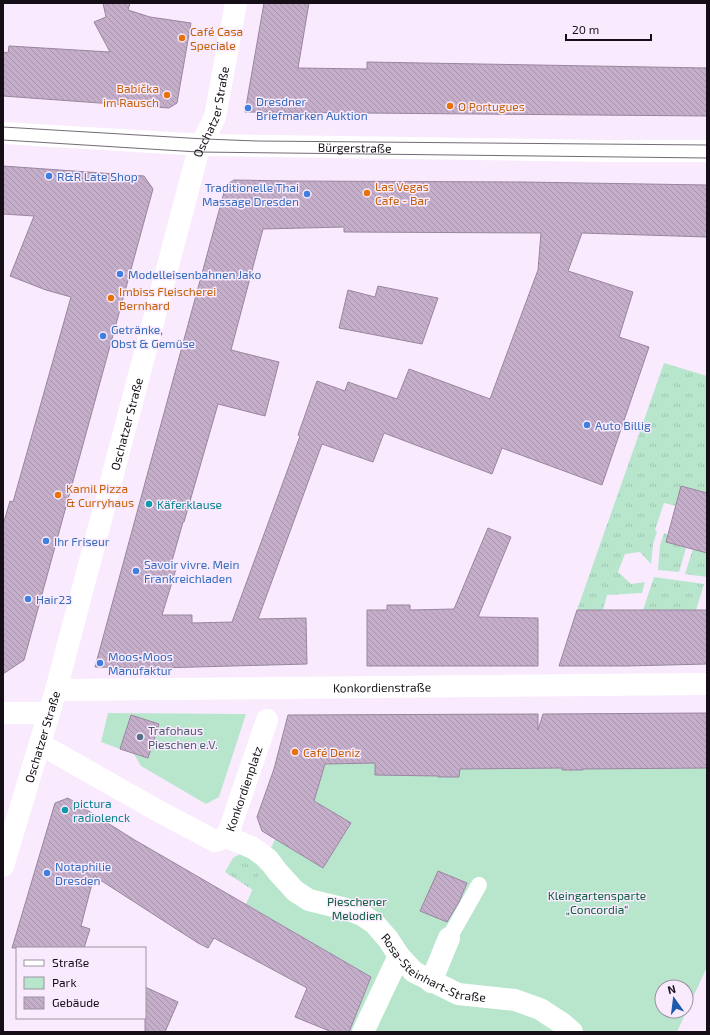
<svg xmlns="http://www.w3.org/2000/svg" width="710" height="1035" viewBox="0 0 710 1035" font-family="'Exo 2',sans-serif">
<style>
.grass{fill:url(#grass-tufts)}
.green{fill:#b8e6cd;fill-rule:evenodd}
.building{fill:url(#building-back-hatch);stroke:#9a85a0;fill-rule:evenodd}
.lines{fill:none;stroke-linecap:round;stroke-linejoin:round}
.service{stroke:#fff;stroke-width:16}
.minor{stroke:#fff;stroke-width:22}
.tertiary{stroke:#fff;stroke-width:22}
.tram{stroke:#746a77;stroke-width:1}
.food-dot{fill:#e8710a;stroke:#f9ebfd;stroke-width:1.5}
.shop-dot{fill:#3f7fe0;stroke:#f9ebfd;stroke-width:1.5}
.culture-dot{fill:#0f9aa8;stroke:#f9ebfd;stroke-width:1.5}
.service-dot{fill:#5c6f8a;stroke:#f9ebfd;stroke-width:1.5}
.labels{text-anchor:middle;dominant-baseline:central;stroke-width:3;stroke-linejoin:round;paint-order:stroke}
.food-label{font-size:12px;fill:#c56008;stroke:#f9ebfd;text-anchor:start}
.shop-label{font-size:12px;fill:#366cbe;stroke:#f9ebfd;text-anchor:start}
.street-label{font-size:12px;fill:#150e17;stroke:#f9ebfd}
.culture-label{font-size:12px;fill:#0d838f;stroke:#f9ebfd;text-anchor:start}
.service-label{font-size:12px;fill:#4e5e75;stroke:#f9ebfd;text-anchor:start}
.park-label{font-size:12px;fill:#0f6142;stroke:#f9ebfd}
</style>
<defs>
<pattern id="grass-tufts" width="24" height="20" patternUnits="userSpaceOnUse"><rect width="24" height="20" fill="#b8e6cd"/><path d="M3 7l-1-3M5 7V3M7 7l1-3M15 17l-1-3M17 17v-4M19 17l1-3" fill="none" stroke="#9dc4af"/></pattern>
<pattern id="building-back-hatch" width="6" height="6" patternUnits="userSpaceOnUse"><rect width="6" height="6" fill="#c4aeca"/><path d="M-1 5l2 2M0 0l6 6M5-1l2 2" fill="none" stroke="#a894ad"/></pattern>
</defs>
<rect width="100%" height="100%" fill="#f9ebfd"/>
<path class="grass" d="M664,363L707,376V493L682,486L676,506L664,503L655,530L657,532L653,544L651,564L640,552L625,554L618,572L631,584L645,582L642,593L607,595L603,610H577Z
M664,533L668,535L666,542L686,548L679,572L658,570L660,545Z
M693,549L707,553V577L685,574Z
M654,577L704,584L696,610H643Z
M242,853L251,857L277,889L276,905L225,872L233,858Z"/>
<path class="green" d="M108,713L246,714L219,797L206,804L141,766L134,754L148,758L159,724L131,715L120,749L101,742Z
M498,759L499,769H529V760L562,761V770H583V760L646,768H707V967L677,1032H349L371,977L246,904L275,839L323,868L351,824L314,801L325,764L375,763V775H401L438,770V777H459L460,767ZM662,987H686V1011H662Z"/>
<path class="building" d="M103,3H130L128,10L150,17L191,23L177,103L169,108L3,96V52L8,53L9,46L110,52L94,22L106,17Z
M264,3H309L298,68L367,69V62L707,68V116L245,112Z
M3,166L144,176L153,189L24,660L3,674V525L10,501L13,502L71,297L46,290L10,276L34,216L3,214Z
M234,180L289,181L524,182L707,185V237L582,233L568,271L633,292L619,337L649,347L602,485L502,448L492,474L384,433L373,462L322,444L258,619L306,618L307,664L158,668L95,667L226,185ZM344,227V232L541,233L538,270L490,399L409,369L397,399L348,382L345,391L317,381L298,435L300,436L232,622L192,623V615H162L176,569L170,568L183,522H184L218,404L265,416L279,362L231,350L263,229Z
M378,286L438,298L422,344L339,328L348,290L375,297Z
M681,486L707,493V553L666,542Z
M488,528L511,537L478,617L538,618V666H367V610H387V605H410V610L454,609Z
M577,610H707V664L627,666H559Z
M707,713V768L583,769V770H562V768L460,769L459,777H438V776L375,775V763L325,764L314,801L351,823L323,868L262,831L257,817L274,769L288,715L538,714V730L543,714Z
M131,715L159,724L148,758L120,749Z
M68,798L133,839L371,977L349,1032H332L295,1017L307,988L214,938L208,948L198,943L94,876L81,926L90,929L84,948H12L55,803Z
M438,871L467,883L459,902L447,922L420,911Z
M145,987L178,1002L165,1032H145Z"/>
<g class="lines">
<path class="service" d="M449,938L479,885"/>
<g class="minor">
<path id="s1" d="M56,690L707,684"/>
<path d="M3,713H49"/>
<path id="s2" d="M40,744L160,812L215,841L227,837L267,720"/>
<path id="s3" d="M227,837L253,848L268,859L277,871L295,891L309,900L346,909L362,915L374,923L388,939L399,956L414,972L458,994L515,1000L540,1009L563,1024L572,1032"/>
<path id="s4" d="M3,866L56,690L198,152L215,117L236,3"/>
<path d="M431,982L449,938"/>
<path d="M363,1032L399,956"/>
</g>
<path class="tertiary" id="s5" d="M3,133L202,145L605,151H707"/>
<path class="tram" d="M3,127L205,139L257,141L707,145
M3,140L198,152L707,158"/>
</g>
<g class="food-dot">
<circle cx="182" cy="38" r="4"/>
<circle cx="167" cy="95" r="4"/>
<circle cx="450" cy="106" r="4"/>
<circle cx="367" cy="193" r="4"/>
<circle cx="111" cy="298" r="4"/>
<circle cx="58" cy="495" r="4"/>
<circle cx="295" cy="752" r="4"/>
</g>
<g class="shop-dot">
<circle cx="248" cy="108" r="4"/>
<circle cx="49" cy="176" r="4"/>
<circle cx="307" cy="194" r="4"/>
<circle cx="120" cy="274" r="4"/>
<circle cx="103" cy="336" r="4"/>
<circle cx="587" cy="425" r="4"/>
<circle cx="46" cy="541" r="4"/>
<circle cx="136" cy="571" r="4"/>
<circle cx="28" cy="599" r="4"/>
<circle cx="100" cy="663" r="4"/>
<circle cx="47" cy="873" r="4"/>
</g>
<g class="culture-dot">
<circle cx="149" cy="504" r="4"/>
<circle cx="65" cy="810" r="4"/>
</g>
<circle class="service-dot" cx="140" cy="737" r="4"/>
<g class="labels">
<g class="food-label">
<text x="190" y="31">Café Casa<tspan x="190" dy="14">Speciale</tspan></text>
<text x="159" y="88" text-anchor="end">Babička<tspan x="159" dy="14">im Rausch</tspan></text>
<text x="458" y="106">O Portugues</text>
<text x="375" y="186">Las Vegas<tspan x="375" dy="14">Cafe - Bar</tspan></text>
<text x="119" y="291">Imbiss Fleischerei<tspan x="119" dy="14">Bernhard</tspan></text>
<text x="66" y="488">Kamil Pizza<tspan x="66" dy="14">&amp; Curryhaus</tspan></text>
<text x="303" y="752">Café Deniz</text>
</g>
<g class="shop-label">
<text x="256" y="101">Dresdner<tspan x="256" dy="14">Briefmarken Auktion</tspan></text>
<text x="57" y="176">R&amp;R Late Shop</text>
<text x="299" y="187" text-anchor="end">Traditionelle Thai<tspan x="299" dy="14">Massage Dresden</tspan></text>
<text x="128" y="274">Modelleisenbahnen Jako</text>
<text x="111" y="329">Getränke,<tspan x="111" dy="14">Obst &amp; Gemüse</tspan></text>
<text x="595" y="425">Auto Billig</text>
<text x="54" y="541">Ihr Friseur</text>
<text x="144" y="564">Savoir vivre. Mein<tspan x="144" dy="14">Frankreichladen</tspan></text>
<text x="36" y="599">Hair23</text>
<text x="108" y="656">Moos•Moos<tspan x="108" dy="14">Manufaktur</tspan></text>
<text x="55" y="866">Notaphilie<tspan x="55" dy="14">Dresden</tspan></text>
</g>
<g class="street-label">
<text stroke="none"><textPath href="#s4" startOffset="783">Oschatzer Straße</textPath></text>
<text stroke="none"><textPath href="#s5" startOffset="352">Bürgerstraße</textPath></text>
<text stroke="none"><textPath href="#s4" startOffset="459">Oschatzer Straße</textPath></text>
<text stroke="none"><textPath href="#s1" startOffset="326">Konkordienstraße</textPath></text>
<text stroke="none"><textPath href="#s4" startOffset="135">Oschatzer Straße</textPath></text>
<text stroke="none"><textPath href="#s2" startOffset="264">Konkordienplatz</textPath></text>
<text stroke="none"><textPath href="#s3" startOffset="253">Rosa-Steinhart-Straße</textPath></text>
</g>
<g class="culture-label">
<text x="157" y="504">Käferklause</text>
<text x="73" y="803">pictura<tspan x="73" dy="14">radiolenck</tspan></text>
</g>
<g class="service-label">
<text x="148" y="730">Trafohaus<tspan x="148" dy="14">Pieschen e.V.</tspan></text>
</g>
<g class="park-label">
<text x="597" y="895">Kleingartensparte<tspan x="597" dy="14">„Concordia“</tspan></text>
<text x="357" y="901">Pieschener<tspan x="357" dy="14">Melodien</tspan></text>
</g>
</g>
<rect width="710" height="1035" fill="none" stroke="#150e17" stroke-width="8"/>
<rect x="16" y="947" width="130" height="72" fill="#f9ebfd" stroke="#9e93a1"/>
<rect x="24" y="960" width="20" height="6" fill="#ffffff" stroke="#9e93a1"/>
<text x="52" y="967" font-size="12" fill="#150e17">Straße</text>
<rect x="24" y="977" width="20" height="12" fill="#b8e6cd" stroke="#9e93a1"/>
<text x="52" y="987" font-size="12" fill="#150e17">Park</text>
<rect x="24" y="997" width="20" height="12" fill="url(#building-back-hatch)" stroke="#9e93a1"/>
<text x="52" y="1007" font-size="12" fill="#150e17">Gebäude</text>
<g transform="translate(674 999) rotate(346)"><circle r="19" fill="#f9ebfd" stroke="#9e93a1"/>
<path d="M0-3L7 15L0 10L-7 15Z" fill="#1d5aab"/>
<text y="-6" font-size="11" font-weight="bold" text-anchor="middle" fill="#150e17">N</text>
</g>
<path d="M566 34v6h85v-6" fill="none" stroke="#150e17" stroke-width="2"/>
<text x="572" y="34" font-size="12" fill="#150e17" stroke="#f9ebfd" stroke-width="3" paint-order="stroke">20 m</text>
</svg>
